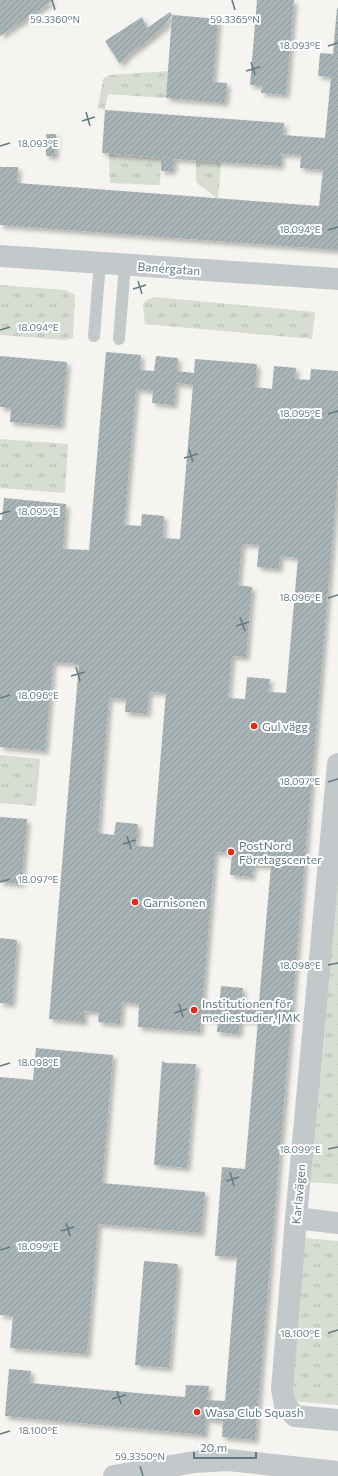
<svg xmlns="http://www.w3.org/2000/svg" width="338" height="1476" viewBox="0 0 338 1476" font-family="Commissioner,sans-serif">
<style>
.grass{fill:url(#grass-tufts)}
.building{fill:url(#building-hatch);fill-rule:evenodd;filter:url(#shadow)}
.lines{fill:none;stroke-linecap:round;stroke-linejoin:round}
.service{stroke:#c3c8ca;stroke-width:12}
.minor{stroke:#c3c8ca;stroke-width:22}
.tertiary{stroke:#c3c8ca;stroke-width:22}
.ticks{fill:none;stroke:#617a84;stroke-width:1.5}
.poi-dot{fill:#f42511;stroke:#fff;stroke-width:1.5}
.labels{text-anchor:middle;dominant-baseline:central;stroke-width:4;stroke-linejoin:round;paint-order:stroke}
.street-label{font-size:12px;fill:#617a84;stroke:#fff}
.poi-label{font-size:12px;fill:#617a84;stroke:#fff;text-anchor:start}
.ticks-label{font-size:10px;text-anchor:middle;fill:#617a84;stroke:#fff;stroke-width:4;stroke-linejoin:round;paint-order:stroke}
</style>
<defs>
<pattern id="grass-tufts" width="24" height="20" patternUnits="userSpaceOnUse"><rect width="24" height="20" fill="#d7ddd1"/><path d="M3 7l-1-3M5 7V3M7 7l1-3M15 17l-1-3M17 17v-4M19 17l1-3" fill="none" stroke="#b2b8af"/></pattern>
<pattern id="building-hatch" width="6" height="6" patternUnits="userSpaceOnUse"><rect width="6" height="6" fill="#a8b4b6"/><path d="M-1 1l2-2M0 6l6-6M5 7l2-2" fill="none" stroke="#8c979a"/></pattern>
<filter id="shadow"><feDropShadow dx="3.5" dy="3.5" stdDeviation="2" flood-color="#0004"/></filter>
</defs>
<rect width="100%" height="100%" fill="#f5f4f0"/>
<path class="grass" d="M168,71L166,98L108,94L105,110L98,108L103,79L110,75Z
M109,154L161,158L160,185L110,183Z
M196,160L221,162L218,199L196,182Z
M0,285L65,290L75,295L73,338L66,340L0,335Z
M155,297L315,312L312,339L145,324L143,304L146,300Z
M0,439L68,444L65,493L0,488Z
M0,755L40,759L36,806L0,803Z
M338,863V1184L309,1182Z
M305,1238L338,1241V1405L290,1401Z"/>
<path class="building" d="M0,0H54L0,36Z
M257,0H294L286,95L261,93L262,86L250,85Z
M337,8H338V250L0,225V167H18L17,183L319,206L323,170L300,168L301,155L281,154V166L174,159L173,171H161V158L102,153L105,110L284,123L283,135L325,138L331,77L318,76L320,53L333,54Z
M170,12L172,15L164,27L143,44L129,54L120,64L105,41L142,17L147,28Z
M172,15L218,19L213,82L227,83L225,103L166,98Z
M46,134H56L55,156H46Z
M106,352L141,355L140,370L154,371L156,356L178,358L177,371L194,373L195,359L257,364L255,387L272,389L274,366L296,368L295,379L310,380L311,369L338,371V473L255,1440L222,1437L223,1421L206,1419L205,1435L5,1416L9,1369L31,1371L30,1383L137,1393L185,1397L186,1385L209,1386L207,1400L225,1401L237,1257L215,1256L222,1167L245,1169L258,1021L240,1020L239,1034L217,1032L218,1020L201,1018L200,1032L138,1027L139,1004L122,1002L120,1024L98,1022L99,1012L84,1011V1022L49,1019L79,664L53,662L45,751L0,747V520H2L4,498L66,504L63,549L89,550ZM176,383L193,385L180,539L163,538L164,516L142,514L141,526L124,525L136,389L153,391L152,403L174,405ZM242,544L259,545L257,567L279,569L280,556L298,558L286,693L268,692L270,679L247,677L245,699L228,698L232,656L246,657L252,587L238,585ZM149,692L166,693L153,847L136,846L138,824L116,822L114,835L98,833L109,698L126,699L125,712L147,714ZM215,852L232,853L230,875L252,877L253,865L271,866L259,1002L242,1000L243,988L221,986L219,1008L202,1006Z
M0,356L67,362L61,426L10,422L11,408L0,407Z
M0,817L27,819L21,884L0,882Z
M0,938L17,940L12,1004L0,1003Z
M36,1048L113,1055L102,1183L205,1192L201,1233L98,1224L87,1354L10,1348L13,1316L0,1315V1077L33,1080Z
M162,1061L166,1063L196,1064L187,1168L154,1165Z
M144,1261L178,1264L169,1368L135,1365Z"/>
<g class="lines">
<path class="service" d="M94,336L100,263
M119,339L125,265"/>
<path class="minor" d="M0,256L338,279
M338,764L296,1218L282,1389L285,1405L295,1416L338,1420
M296,1218L338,1223"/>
<path class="tertiary" d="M114,1476L194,1462L228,1460L338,1472"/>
</g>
<path class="ticks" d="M52,0L55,10M232,0L235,10M328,46L338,43M251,62L255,75M246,71L260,67M86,112L90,126M82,121L95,117M0,146L10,143M328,230L338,227M138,281L142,294M133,289L146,285M0,330L10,327M328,414L338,411M189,449L193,462M184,458L198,454M0,514L10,511M328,598L338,595M240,617L245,631M236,626L249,622M76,667L80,681M71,676L85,672M0,698L10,695M328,782L338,779M127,836L131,849M123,844L136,840M0,882L10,879M328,965L338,963M179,1004L183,1017M174,1013L187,1009M0,1066L10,1063M328,1149L338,1147M230,1172L234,1186M226,1181L239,1177M66,1223L70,1236M61,1231L74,1227M0,1250L10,1247M328,1333L338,1330M117,1391L121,1404M112,1399L126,1395M0,1434L10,1431M140,1466L143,1476"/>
<g class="poi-dot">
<circle cx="254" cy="726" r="4"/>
<circle cx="231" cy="852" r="4"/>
<circle cx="135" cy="902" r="4"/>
<circle cx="194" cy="1010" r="4"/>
<circle cx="197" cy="1412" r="4"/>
</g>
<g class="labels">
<g class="street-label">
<text transform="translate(169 268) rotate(4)">Banérgatan</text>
<text transform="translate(298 1194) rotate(-85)">Karlavägen</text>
</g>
<g class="poi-label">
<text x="262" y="726">Gul vägg</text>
<text x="239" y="845">PostNord<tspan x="239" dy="14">Företagscenter</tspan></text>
<text x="143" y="902">Garnisonen</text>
<text x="202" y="1003">Institutionen för<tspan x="202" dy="14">mediestudier, JMK</tspan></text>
<text x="205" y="1412">Wasa Club Squash</text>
</g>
</g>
<g class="ticks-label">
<text x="55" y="23">59.3360°N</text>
<text x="235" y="23">59.3365°N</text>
<text x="300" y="49">18.093°E</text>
<text x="38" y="147">18.093°E</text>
<text x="300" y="233">18.094°E</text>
<text x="38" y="331">18.094°E</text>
<text x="300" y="417">18.095°E</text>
<text x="38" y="515">18.095°E</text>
<text x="300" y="601">18.096°E</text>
<text x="38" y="699">18.096°E</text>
<text x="300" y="785">18.097°E</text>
<text x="38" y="883">18.097°E</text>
<text x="300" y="969">18.098°E</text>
<text x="38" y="1066">18.098°E</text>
<text x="300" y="1153">18.099°E</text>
<text x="38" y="1250">18.099°E</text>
<text x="300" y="1337">18.100°E</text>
<text x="38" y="1434">18.100°E</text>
<text x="140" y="1460">59.3350°N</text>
</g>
<path d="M194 1452v6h62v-6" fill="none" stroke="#617a84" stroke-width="2"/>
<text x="200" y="1452" font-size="12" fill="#617a84" stroke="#ffffff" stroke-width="3" paint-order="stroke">20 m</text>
</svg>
